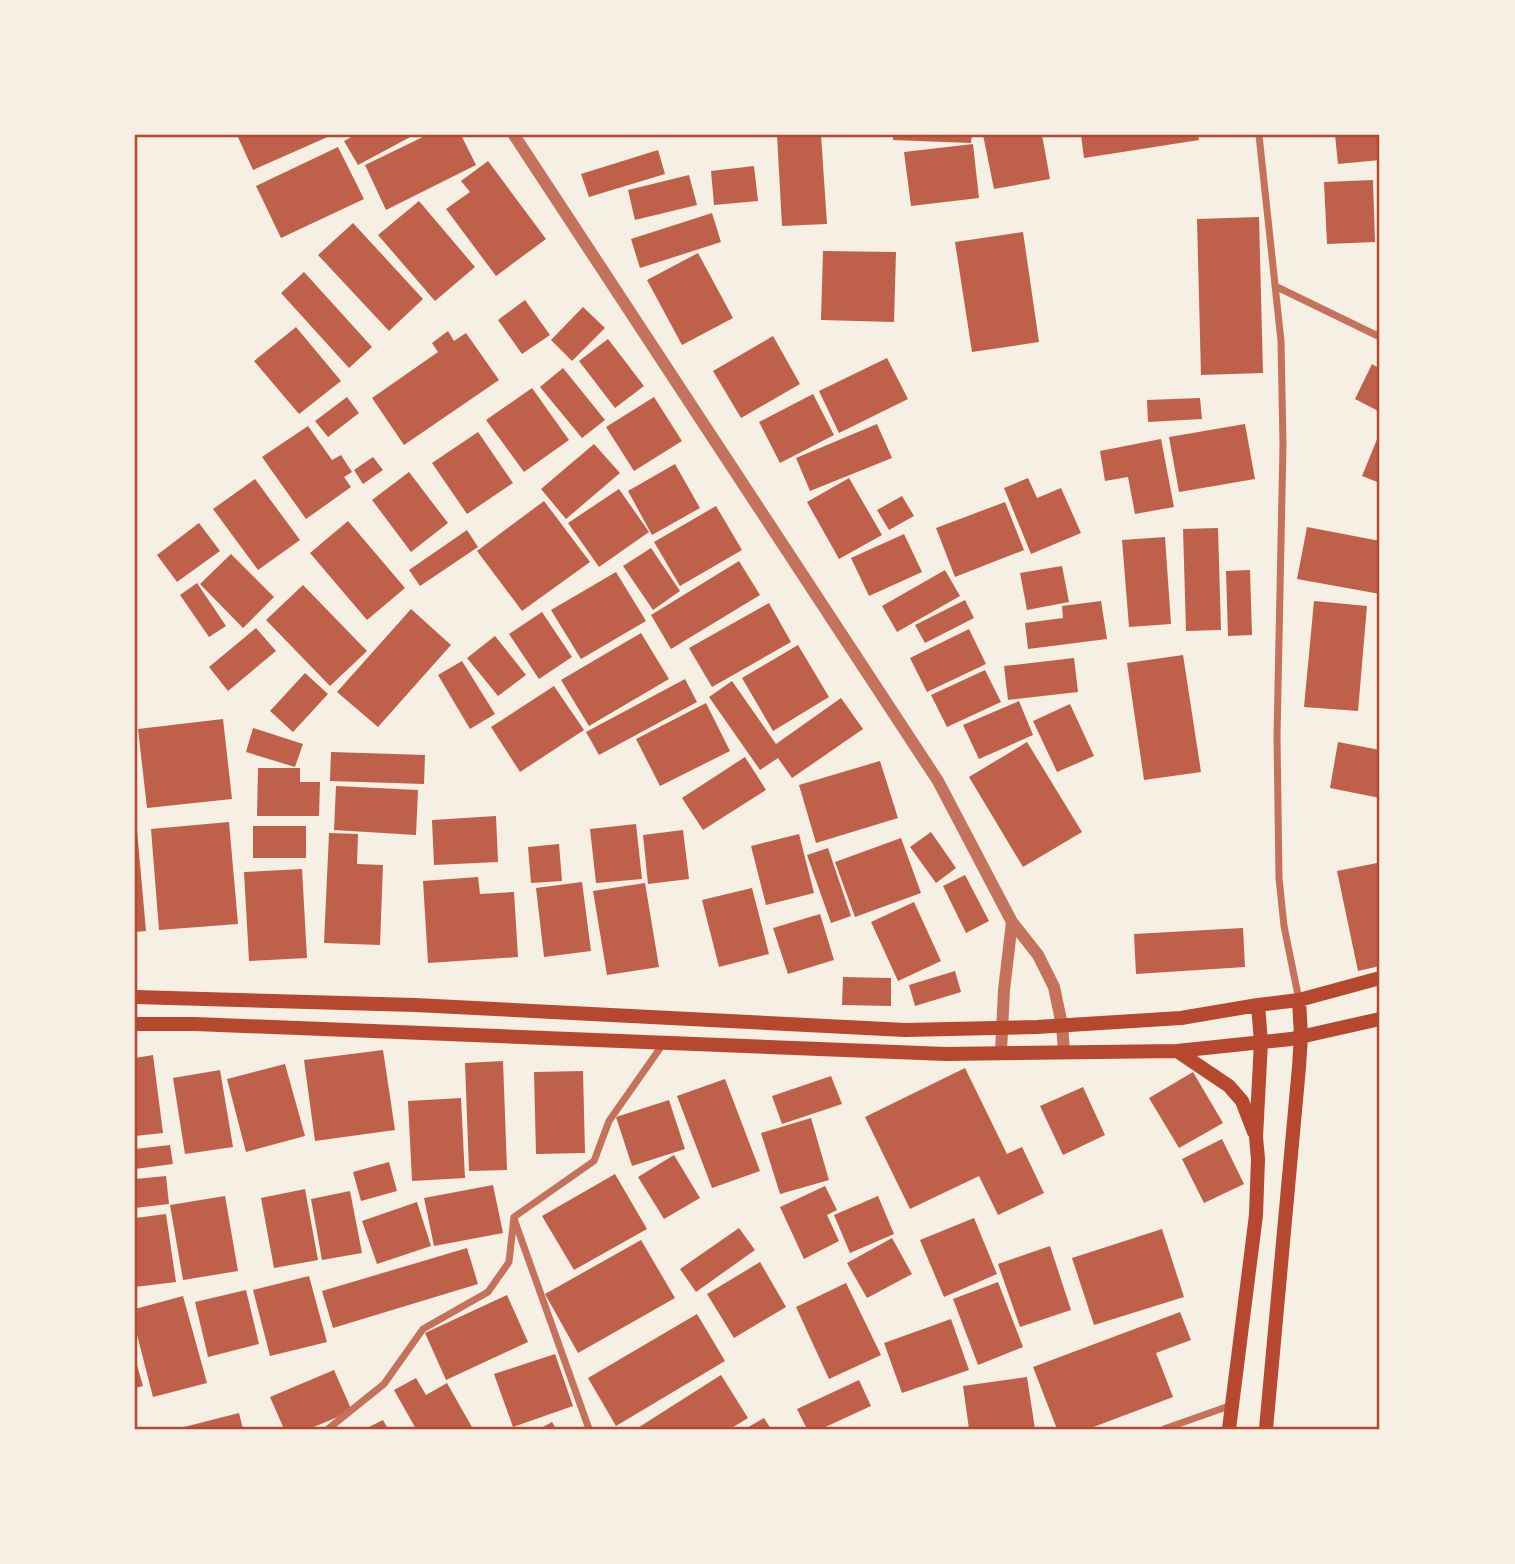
<svg xmlns="http://www.w3.org/2000/svg" width="1515" height="1564" viewBox="0 0 1515 1564" font-family="'DejaVu Sans',sans-serif">
<style>
.building{fill:#bf614a}
.lines{fill:none;stroke-linecap:round;stroke-linejoin:round}
.minor{stroke:#c5725c;stroke-width:7}
.tertiary{stroke:#c5725c;stroke-width:12}
.secondary{stroke:#b5482f;stroke-width:14}
.neatline{fill:none;stroke:#b5482f;stroke-width:2.5}
</style>
<rect width="100%" height="100%" fill="#f6efe4"/>
<path class="building" d="M237,135H332L253,170Z
M355,135H414L358,165L344,141Z
M427,135H461L476,165L386,210L365,165Z
M777,135H821L827,224L782,226Z
M893,135H972L971,143L893,140Z
M983,135H1042L1050,179L994,189Z
M1081,135H1198L1199,140L1084,158Z
M1335,135H1380V160L1338,164Z
M973,144L979,198L911,206L904,152Z
M338,147L364,199L281,238L256,186Z
M658,150L665,174L589,197L581,174Z
M488,161L546,239L496,276L446,209L470,192L461,181Z
M754,166L758,201L714,205L711,171Z
M689,175L697,205L635,220L628,190Z
M1373,180L1375,242L1327,244L1324,182Z
M419,201L475,267L435,301L378,235Z
M712,213L721,242L640,268L631,239Z
M1259,217L1263,373L1201,375L1197,219Z
M353,223L423,299L389,331L318,255Z
M1023,232L1039,342L972,352L955,242Z
M823,251L896,252L894,322L821,320Z
M698,253L733,318L682,345L647,280Z
M304,272L372,347L349,368L281,293Z
M525,300L550,335L522,354L498,320Z
M583,307L605,328L572,361L551,340Z
M296,327L341,381L299,414L254,361Z
M448,331L454,341L466,333L499,380L404,445L372,398L438,352L432,343Z
M773,336L800,384L741,418L713,371Z
M608,339L644,386L615,408L579,361Z
M887,358L908,399L839,433L819,391Z
M1372,364L1380,369V412L1355,399Z
M563,368L605,420L582,438L540,387Z
M532,388L569,440L524,472L486,420Z
M813,394L834,435L780,463L759,422Z
M347,397L359,413L328,437L315,421Z
M654,397L682,441L634,471L606,427Z
M1200,398L1202,419L1148,422L1147,400Z
M877,424L892,458L810,491L796,458Z
M1245,424L1255,479L1179,492L1169,437Z
M308,426L332,460L341,455L352,472L344,477L351,487L306,519L262,457Z
M478,432L513,483L467,514L432,463Z
M1380,432V483L1362,476Z
M1161,439L1174,507L1135,514L1128,477L1105,481L1100,451Z
M594,444L620,473L566,519L541,489Z
M373,457L383,470L363,484L354,470Z
M675,464L700,508L652,535L628,491Z
M409,472L448,523L411,552L372,500Z
M849,478L882,535L839,559L807,502Z
M1028,478L1037,498L1061,488L1081,533L1031,554L1004,488Z
M255,479L300,540L258,570L213,509Z
M619,489L649,532L599,567L568,523Z
M902,496L914,516L889,530L877,510Z
M544,501L590,562L522,611L477,551Z
M1005,502L1024,550L955,577L936,528Z
M716,506L742,550L680,586L654,542Z
M348,521L405,588L367,620L310,553Z
M199,523L220,551L177,582L157,555Z
M1307,527L1380,541V594L1297,579Z
M1218,528L1221,630L1186,631L1183,529Z
M467,530L478,547L420,586L409,570Z
M904,534L922,572L869,596L851,558Z
M1165,537L1171,624L1129,627L1122,540Z
M651,548L680,591L653,610L623,566Z
M231,554L274,597L243,628L200,584Z
M739,561L760,595L671,649L651,615Z
M1062,566L1069,602L1027,610L1020,573Z
M945,570L960,596L897,632L882,606Z
M1250,570L1252,635L1228,636L1226,571Z
M616,572L646,621L581,659L551,610Z
M197,583L226,626L209,637L180,595Z
M303,585L367,651L330,686L266,620Z
M965,600L974,618L925,643L915,625Z
M1101,601L1107,639L1028,649L1025,623L1063,618L1062,606Z
M1314,601L1367,606L1358,711L1304,707Z
M769,603L791,642L712,687L689,648Z
M411,609L451,645L378,727L337,692Z
M542,612L572,657L539,679L509,634Z
M256,628L276,651L228,691L209,667Z
M969,629L986,664L927,692L910,658Z
M641,633L669,679L589,726L561,680Z
M495,636L526,675L498,696L467,658Z
M798,645L829,697L773,731L742,678Z
M1183,655L1201,772L1144,780L1127,663Z
M1074,658L1078,692L1008,700L1004,666Z
M462,661L495,714L470,729L438,675Z
M985,670L1001,702L947,727L931,695Z
M305,673L328,694L293,732L270,711Z
M685,679L697,702L599,755L586,732Z
M732,681L776,744L841,698L863,729L792,778L778,758L760,770L709,697Z
M554,686L584,730L520,772L491,727Z
M1019,701L1033,735L979,759L963,725Z
M706,703L730,751L660,786L636,739Z
M1070,704L1094,756L1057,772L1033,721Z
M223,719L232,799L147,808L138,729Z
M253,728L303,744L295,767L246,752Z
M1027,742L1082,832L1023,867L969,777Z
M1338,742L1380,750V798L1330,788Z
M331,752L425,755L424,784L330,781Z
M745,757L766,790L703,830L682,798Z
M880,761L898,818L816,843L799,785Z
M258,768H300V782H320L319,816H257Z
M336,786L418,790L416,835L334,830Z
M496,816L498,862L434,865L432,820Z
M229,822L238,924L159,930L151,829Z
M636,824L642,879L596,883L590,829Z
M253,826H306V858H253Z
M135,830H137L146,931L135,932Z
M683,830L689,879L648,884L643,835Z
M931,832L956,868L936,883L910,847Z
M329,833L358,834L357,864L383,865L380,945L324,943Z
M799,834L814,893L766,905L751,846Z
M901,838L921,893L855,917L835,862Z
M559,844L562,881L531,883L528,847Z
M828,848L851,916L831,923L807,855Z
M1377,863L1380,877V966L1358,971L1337,871Z
M302,869L307,958L249,961L244,872Z
M965,875L989,921L966,933L943,886Z
M478,877L480,894L514,892L518,957L428,963L423,881Z
M582,882L591,951L544,957L536,888Z
M645,883L659,967L607,975L593,891Z
M752,888L769,954L719,967L702,900Z
M914,902L941,961L898,981L871,922Z
M820,914L834,960L788,974L773,928Z
M1243,928L1245,967L1136,974L1134,934Z
M955,971L961,992L915,1006L909,985Z
M843,977L891,978V1006L842,1005Z
M383,1050L395,1130L315,1141L304,1060Z
M153,1055L163,1133L135,1136V1058Z
M503,1061L507,1170L469,1171L465,1063Z
M285,1064L305,1136L246,1152L227,1079Z
M965,1068L1007,1154L1022,1147L1044,1193L998,1215L979,1176L910,1209L865,1117Z
M220,1070L233,1147L185,1154L173,1078Z
M583,1071L585,1153L536,1154L534,1072Z
M1193,1072L1223,1123L1179,1148L1149,1098Z
M831,1076L842,1104L782,1124L772,1096Z
M725,1079L760,1171L712,1188L677,1096Z
M1083,1087L1105,1135L1063,1155L1040,1106Z
M461,1098L465,1178L412,1181L408,1101Z
M669,1100L685,1149L632,1166L616,1117Z
M811,1118L829,1180L780,1194L761,1133Z
M1222,1139L1244,1184L1204,1203L1182,1159Z
M170,1145L173,1164L135,1169V1149Z
M674,1155L700,1198L664,1219L638,1177Z
M389,1162L397,1191L361,1201L353,1172Z
M615,1174L647,1229L574,1270L542,1216Z
M166,1176L169,1204L135,1208V1179Z
M493,1185L503,1233L434,1246L424,1198Z
M825,1186L837,1210L827,1215L839,1241L804,1259L780,1207Z
M305,1189L318,1260L274,1268L261,1198Z
M350,1191L362,1253L322,1260L311,1199Z
M225,1196L238,1271L183,1280L170,1205Z
M878,1196L894,1234L850,1253L834,1215Z
M417,1202L431,1246L377,1264L362,1221Z
M166,1214L176,1282L135,1287V1218Z
M974,1218L997,1274L944,1297L920,1240Z
M739,1228L755,1250L696,1292L680,1269Z
M1162,1229L1184,1297L1094,1325L1072,1258Z
M892,1238L912,1274L867,1298L847,1263Z
M641,1240L675,1298L578,1353L545,1294Z
M1050,1246L1071,1310L1020,1327L998,1264Z
M467,1248L478,1284L333,1328L322,1291Z
M760,1262L786,1307L734,1338L707,1294Z
M309,1276L327,1342L270,1356L253,1290Z
M998,1282L1023,1347L978,1365L953,1299Z
M846,1283L881,1355L829,1379L796,1307Z
M246,1290L259,1344L208,1357L195,1302Z
M507,1295L528,1342L446,1380L425,1333Z
M183,1296L207,1383L153,1397L135,1327V1309Z
M1180,1312L1191,1340L1156,1353L1173,1397L1088,1429H1057L1033,1367Z
M697,1314L725,1361L616,1426L588,1378Z
M951,1319L969,1370L902,1393L884,1343Z
M555,1354L573,1406L513,1427L494,1374Z
M135,1358L143,1386L135,1388Z
M334,1370L352,1411L309,1429H284L270,1397Z
M721,1375L748,1418L730,1429H636Z
M1027,1377L1035,1429H969L963,1386Z
M416,1378L426,1395L447,1383L473,1429H416L394,1390Z
M859,1380L871,1406L821,1429H807L797,1409Z
M239,1413L243,1429H180V1428Z
M764,1418L771,1429H745Z
M383,1420L388,1429H365Z
M552,1422L556,1429H539Z"/>
<g class="lines">
<path class="minor" d="M1259,135L1281,341L1283,445L1277,736L1279,878L1284,926L1299,1000
M1275,286L1380,337
M514,1219L589,1429
M328,1429L384,1384L423,1329L488,1292L509,1262L514,1217L594,1161L609,1121L663,1044
M1164,1429L1232,1405"/>
<path class="tertiary" d="M514,135L938,781L1012,922L1038,955L1054,987L1062,1025L1064,1051
M1001,1052L1004,990L1012,922"/>
<path class="secondary" d="M135,997L415,1005L905,1030L1037,1027L1181,1018L1258,1005L1299,1000L1380,978
M135,1024H195L946,1054L1177,1051L1291,1039L1380,1019
M1177,1051L1229,1086L1242,1101L1254,1132
M1229,1429L1256,1215L1258,1159L1256,1137L1261,1042L1258,1005
M1266,1429L1299,1067L1301,1036L1299,1000"/>
</g>
<rect width="1515" height="1564" fill="none" stroke="#f6efe4" stroke-width="273"/>
<rect x="136" y="136" width="1242" height="1292" class="neatline"/>
</svg>
